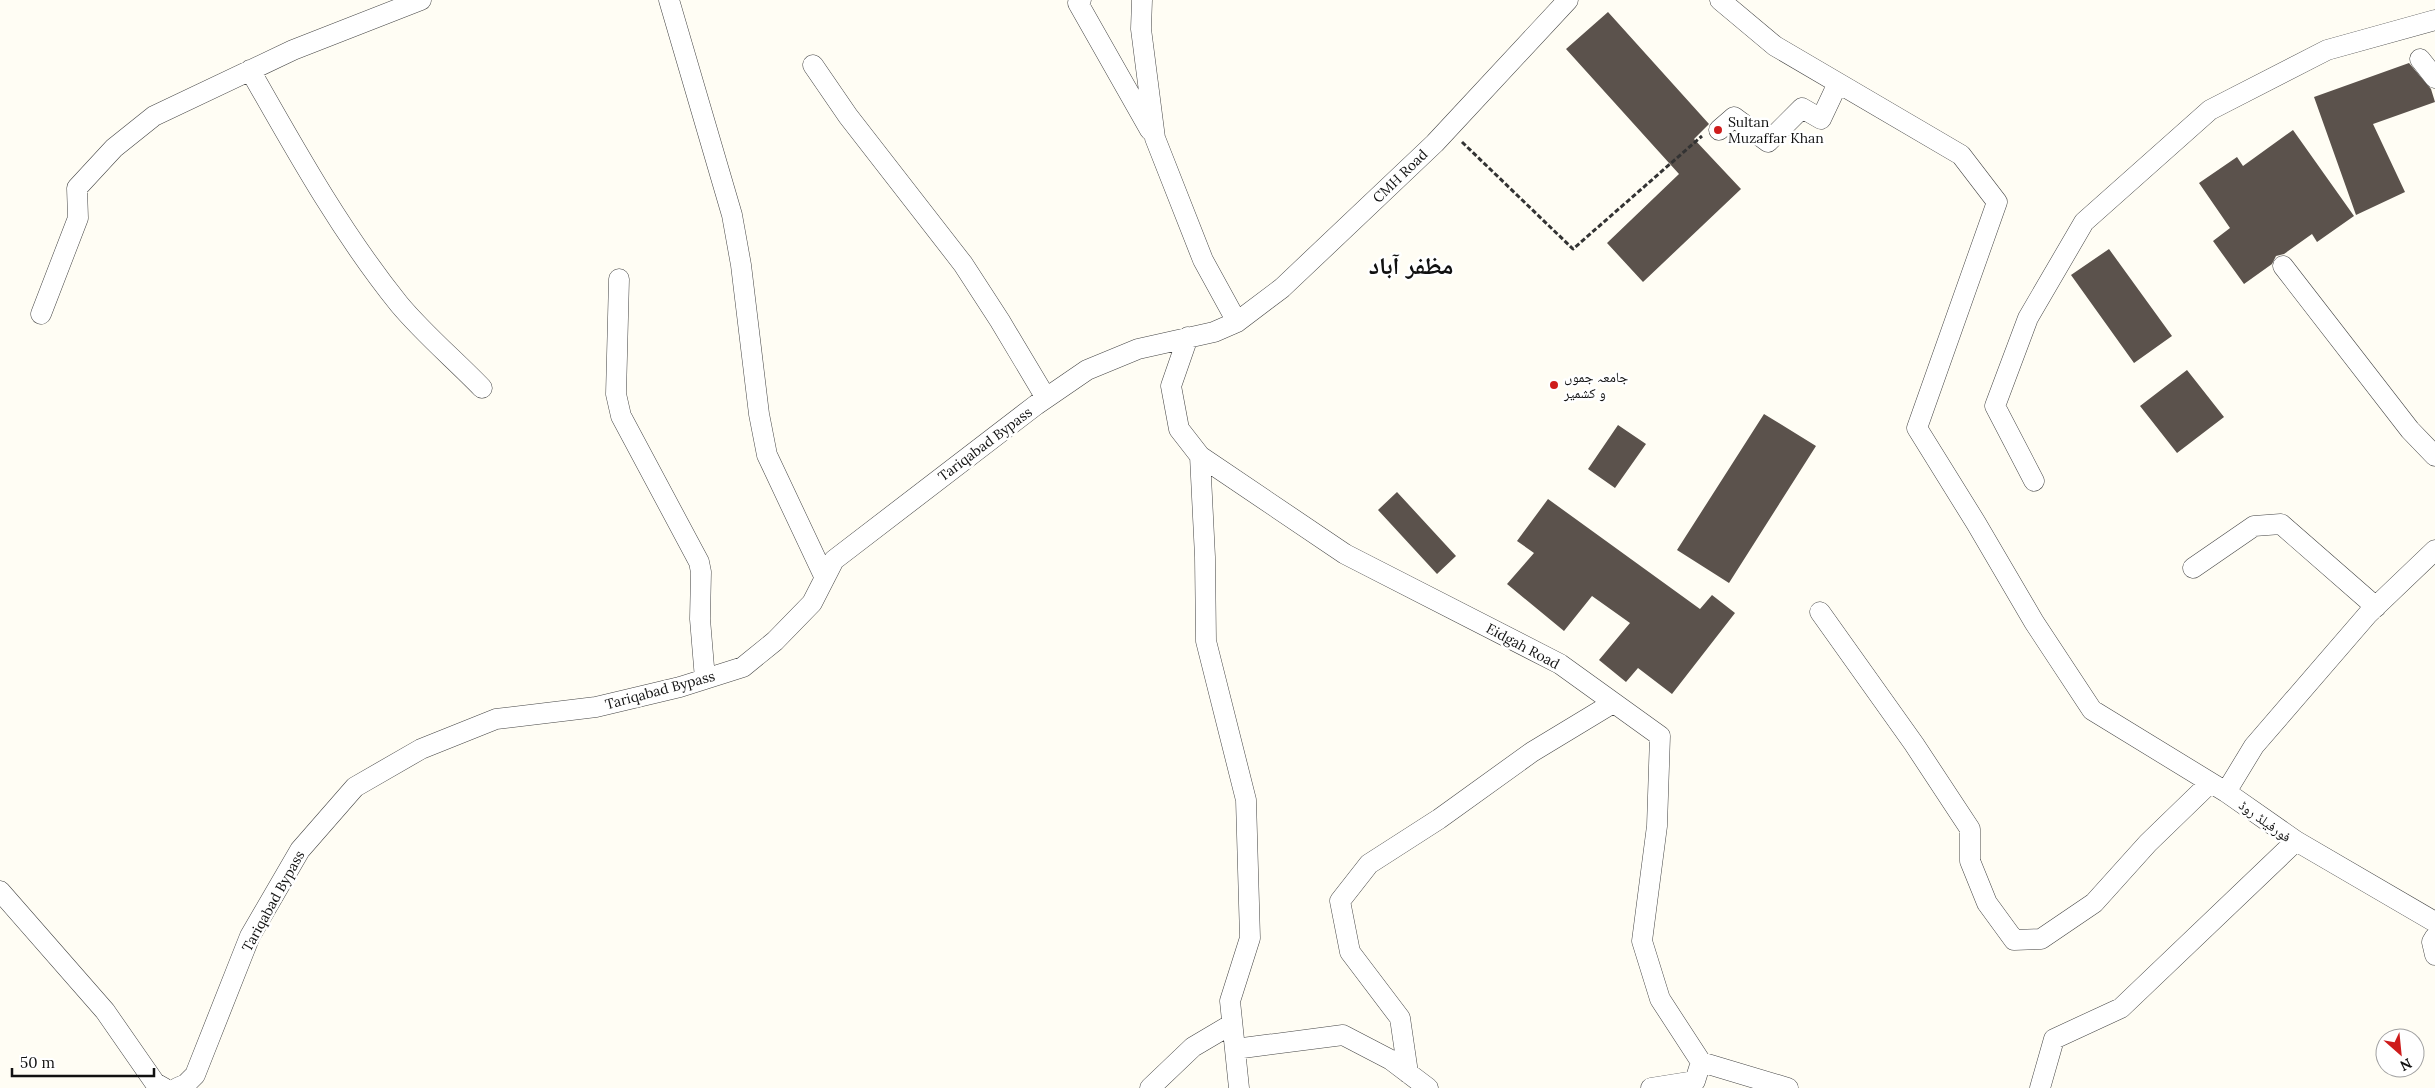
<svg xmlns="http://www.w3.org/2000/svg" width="2435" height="1088" viewBox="0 0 2435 1088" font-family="Lora,'Noto Naskh Arabic',serif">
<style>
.building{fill:#5b524c}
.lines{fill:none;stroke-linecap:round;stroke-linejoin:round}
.minor-casing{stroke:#444;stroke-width:21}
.path{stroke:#333;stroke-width:3;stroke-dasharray:5 2.5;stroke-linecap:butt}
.minor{stroke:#fff;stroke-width:20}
.poi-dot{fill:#ce1c1c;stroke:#fff;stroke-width:2}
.labels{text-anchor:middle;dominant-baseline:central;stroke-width:5;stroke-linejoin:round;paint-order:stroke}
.poi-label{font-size:14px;fill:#111;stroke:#fff;text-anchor:start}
.street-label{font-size:14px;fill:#111;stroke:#fff}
.town-label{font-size:24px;font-weight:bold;fill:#111;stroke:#fff}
</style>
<rect width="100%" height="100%" fill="#fffdf4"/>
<path class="building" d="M1608,12L1709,124L1694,139L1741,189L1643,282L1607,243L1679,174L1566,49Z
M2409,63L2431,89L2435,102L2373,124L2405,192L2356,215L2314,97Z
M2293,130L2354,216L2317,242L2312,234L2284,254L2276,256L2272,264L2244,284L2213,241L2230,228L2199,183L2237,157L2243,166Z
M2109,249L2172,336L2134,363L2071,275Z
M2187,370L2224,417L2177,453L2140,406Z
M1764,414L1816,446L1729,583L1677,550Z
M1618,425L1646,444L1615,488L1588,469Z
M1397,492L1456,556L1437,574L1378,510Z
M1548,499L1700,609L1712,595L1735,613L1672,694L1638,668L1626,682L1599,660L1630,623L1592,596L1564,631L1507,584L1534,553L1517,541Z"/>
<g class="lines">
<g class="minor-casing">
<path id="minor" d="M669,0L732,215L741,265L759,414L767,455L824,576
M1081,0L1078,3L1150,130
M1142,0L1141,29L1155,138L1203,260L1237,322
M1720,0L1775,46L1961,155L1997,202L1917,428L1976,523L2034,622L2092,710L2226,792
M2420,59L2435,78
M813,65L848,116L963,264L1000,321L1046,398
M250,70C296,151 341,232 399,304C424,334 455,360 482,388
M1719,130L1734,117L1768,142L1802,108L1821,119L1838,83
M2283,266L2410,430L2435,456
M619,279L616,394L621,416L699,562L701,572L700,619L705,679
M41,314L78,218L77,188L114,148L154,116L293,50L421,0
M1188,337L1171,386L1179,429L1200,456L1345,554L1560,664L1660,736L1657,826L1642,941L1660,999L1701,1062
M1200,456L1205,557L1206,641L1246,800L1250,938L1230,1001L1239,1088
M2034,481L1995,406L2028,318L2084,222L2210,110L2327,50L2435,20
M2193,568L2254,526L2281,524L2376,607
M1820,612L1914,744L1970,829V861L1987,903L2014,940L2041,939L2094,903L2148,843L2210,783
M2296,841L2435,922
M0,891L105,1011L155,1083L164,1088
M2435,937L2432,942L2435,955
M1235,1049L1343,1035L1391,1060L1428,1088
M1701,1062L1788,1088
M1408,1073L1400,1018L1350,952L1340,901L1369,864L1439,819L1532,752L1613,703
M177,1088L186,1084L195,1075L250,936L300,850L355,787L421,749L496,719L596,707L680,687L743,667L775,641L812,603L834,560L1036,405L1087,370L1138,349L1214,332L1237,322L1282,288L1435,143L1568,0
M1150,1088L1193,1047L1232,1024
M1651,1088L1695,1081L1701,1062
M2040,1088L2054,1039L2121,1008L2296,841L2226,792L2254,746L2368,614L2435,550"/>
</g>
<path class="path" d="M1462,142L1573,249L1702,136"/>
<use href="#minor" class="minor"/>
</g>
<g class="poi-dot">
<circle cx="1718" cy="130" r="5"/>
<circle cx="1554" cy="385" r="5"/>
</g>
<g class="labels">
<g class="poi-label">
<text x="1728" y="122">Sultan<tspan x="1728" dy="16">Muzaffar Khan</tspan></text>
<text x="1564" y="377">جامعہ جموں<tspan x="1564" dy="16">و کشمیر</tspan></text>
</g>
<g class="street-label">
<text transform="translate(1400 176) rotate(-44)">CMH Road</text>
<text transform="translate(985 444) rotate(-37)">Tariqabad Bypass</text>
<text transform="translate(1523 646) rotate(28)">Eidgah Road</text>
<text transform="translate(660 690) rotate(-15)">Tariqabad Bypass</text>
<text transform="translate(2265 821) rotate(36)">فورفیلڈ روڈ</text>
<text transform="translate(273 901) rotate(-61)">Tariqabad Bypass</text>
</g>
<g class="town-label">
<text x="1411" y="265">مظفر آباد</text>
</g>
</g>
<g transform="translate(2400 1053) rotate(153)"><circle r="24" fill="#ffffff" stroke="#a0a0a0"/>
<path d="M0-4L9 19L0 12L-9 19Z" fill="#ce1c1c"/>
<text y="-8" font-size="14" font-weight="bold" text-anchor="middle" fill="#111111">N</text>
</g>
<path d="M12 1068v8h142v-8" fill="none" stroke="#111111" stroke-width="2.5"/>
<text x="20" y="1068" font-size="15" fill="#111111" stroke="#ffffff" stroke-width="4" paint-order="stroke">50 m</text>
</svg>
